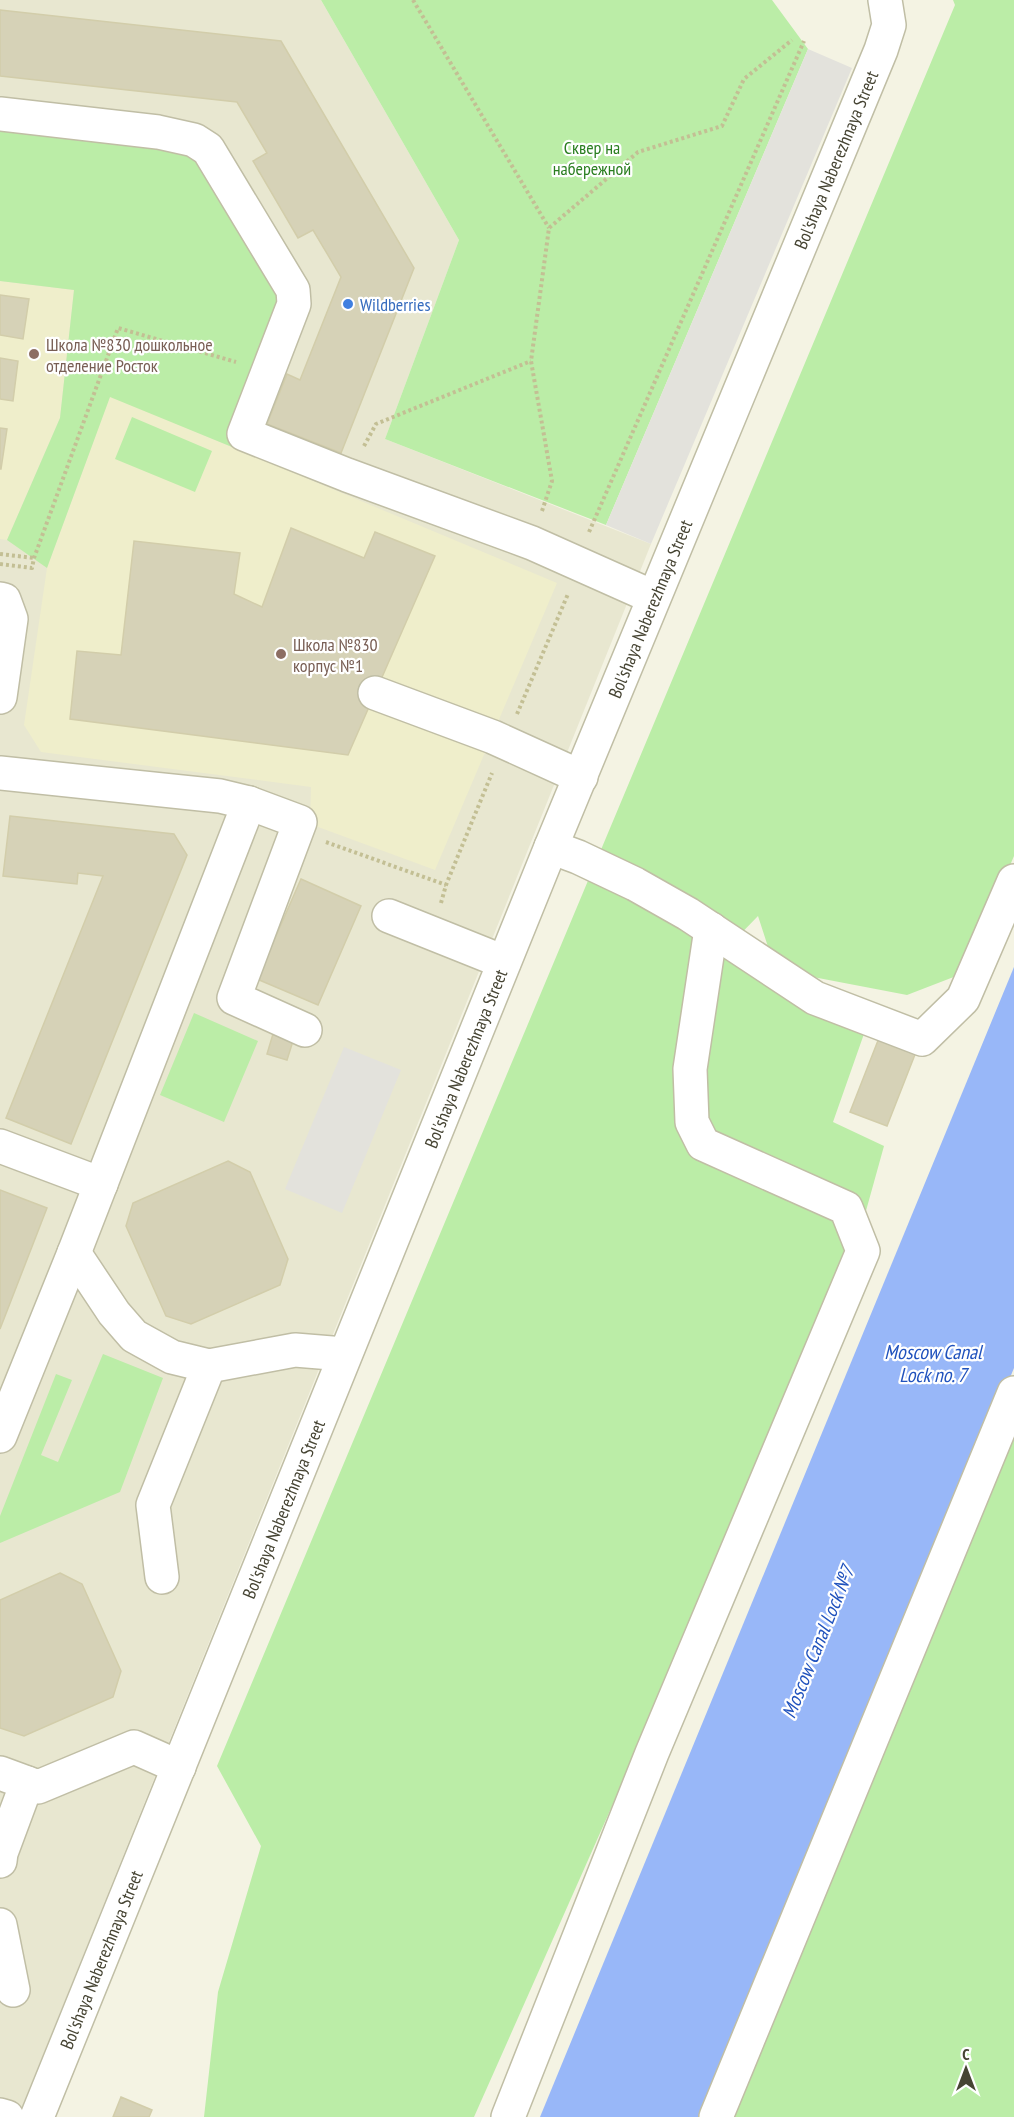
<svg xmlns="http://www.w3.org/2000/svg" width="1014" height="2117" viewBox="0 0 1014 2117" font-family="'PT Sans Narrow',sans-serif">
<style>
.residential{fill:#e8e7d0}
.education{fill:#efeecb}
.green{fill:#bbeda7}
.parking{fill:#e3e2dc}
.water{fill:#98b7f8}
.building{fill:#d6d2b7;stroke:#d2cdaa;stroke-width:1.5}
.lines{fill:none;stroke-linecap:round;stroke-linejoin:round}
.minor-casing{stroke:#c0bea5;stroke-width:36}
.path{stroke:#c3bf94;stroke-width:4;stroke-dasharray:3 3;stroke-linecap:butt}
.minor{stroke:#fff;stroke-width:33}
.shop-dot{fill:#3f7fe0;stroke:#fff;stroke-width:2}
.education-dot{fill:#8d6e63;stroke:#fff;stroke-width:2}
.labels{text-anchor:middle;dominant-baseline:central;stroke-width:4.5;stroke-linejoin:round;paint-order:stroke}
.park-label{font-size:18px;fill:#2a7e20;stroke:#fff}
.street-label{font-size:18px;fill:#464433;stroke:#fff}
.shop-label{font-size:18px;fill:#366cbe;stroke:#fff;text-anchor:start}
.education-label{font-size:18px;fill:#785e54;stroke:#fff;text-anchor:start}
.water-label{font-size:20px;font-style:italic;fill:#2052bd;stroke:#fff}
</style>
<rect width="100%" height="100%" fill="#f4f3e3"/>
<path class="residential" d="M0,0H321L459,240L385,439L651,544L18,2117H0Z"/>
<path class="education" d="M0,281L74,290L60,418L7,540L0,539Z
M110,396L557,583L435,870L310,824L311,787L41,752L24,725L47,568Z"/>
<path class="green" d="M321,0H772L808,49L606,525L385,439L459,240Z
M953,0H1014V856L964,973L907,995L813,977L769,950L758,916L724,951L865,1031L833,1122L884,1146L849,1272L474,2117H204L218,1992L261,1846L217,1766L955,5Z
M0,121L201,151L287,292L232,447L110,397L47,568L7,540L60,418L74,290L0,281Z
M132,417L212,451L195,492L115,459Z
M194,1013L258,1041L224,1122L160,1095Z
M103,1354L163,1378L120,1492L0,1543V1516L56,1374L72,1380L41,1455L58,1462Z
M1014,1410V2117H727Z"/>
<path class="parking" d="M808,49L852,68L651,544L606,525Z
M344,1047L401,1070L342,1213L285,1189Z"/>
<path class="water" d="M1014,967V1368L703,2117H540Z"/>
<path class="building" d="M0,10L281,41L414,268L341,453L267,424L287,374L300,380L341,277L313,230L298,238L253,161L267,153L237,102L0,76Z
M0,295L29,299L23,339L0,335Z
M0,358L18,361L13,401L0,399Z
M0,428L7,429L1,469H0Z
M291,528L364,558L375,532L435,556L348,755L70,719L77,651L121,655L134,541L240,553L234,594L262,607Z
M10,816L174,834L187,855L71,1144L6,1118L103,876L78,873L77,884L3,876Z
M301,879L361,906L318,1005L257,979Z
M273,1034L293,1041L287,1060L267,1054Z
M879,1038L916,1052L887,1126L850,1112Z
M228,1161L250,1172L288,1259L280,1285L191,1324L166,1316L126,1226L133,1203Z
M0,1190L47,1208L0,1329Z
M60,1573L82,1584L121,1671L113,1697L24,1736L0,1728V1600Z
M121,2097L152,2110L149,2117H113Z"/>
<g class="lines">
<g class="minor-casing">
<g id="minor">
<path d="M0,114L158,132L194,140L208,149L293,290L294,304L244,434L347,475L532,543L653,597"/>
<path d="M0,599L4,600L11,619L0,697"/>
<path d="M375,693L493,737L581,777"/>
<path d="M0,773L220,796L249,803L300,822L234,998L305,1030"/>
<path d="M551,847L578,857L635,884L688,914L815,998L922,1039L963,999L1014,881"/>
<path d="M389,916L504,962"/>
<path d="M0,1146L101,1184"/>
<path d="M74,1253L114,1313L134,1336L172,1357L209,1366L295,1350L344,1354"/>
<path d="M0,1436L74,1253L249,803"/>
<path d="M162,1577L153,1505L209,1366"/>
<path d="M0,1773L38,1787L134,1747L179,1767"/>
<path d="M0,1861L1,1853L27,1783"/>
<path d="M0,1925L13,1990"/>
<path d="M0,2115L7,2117"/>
<path id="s1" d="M37,2117L551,847L881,50L889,25L885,0"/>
<path d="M508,2117L652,1753L863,1251L846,1208L703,1144L692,1122L690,1069L711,929"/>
<path d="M716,2117L1014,1393"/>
</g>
</g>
<path class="path" d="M413,0L549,228
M364,446L376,424L531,361
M542,511L552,481L531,361L549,228L638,152L722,126L744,79L792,40
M589,532L804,41
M0,554L34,558
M0,564L32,568L34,558L118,328L236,362
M517,714L568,594
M326,842L446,885
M441,903L446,885L492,773"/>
<use href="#minor" class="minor"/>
</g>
<circle class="shop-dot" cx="348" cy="304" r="6"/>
<g class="education-dot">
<circle cx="34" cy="354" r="6"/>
<circle cx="281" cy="654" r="6"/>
</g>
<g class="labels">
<g class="park-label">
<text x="592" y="147">Сквер на<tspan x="592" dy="21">набережной</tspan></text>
</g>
<g class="street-label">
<text stroke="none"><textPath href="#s1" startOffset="2114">Bol'shaya Naberezhnaya Street</textPath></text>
<text stroke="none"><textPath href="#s1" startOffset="1628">Bol'shaya Naberezhnaya Street</textPath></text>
<text stroke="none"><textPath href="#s1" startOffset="1142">Bol'shaya Naberezhnaya Street</textPath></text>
<text stroke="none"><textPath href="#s1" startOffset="656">Bol'shaya Naberezhnaya Street</textPath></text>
<text stroke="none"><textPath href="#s1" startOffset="170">Bol'shaya Naberezhnaya Street</textPath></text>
</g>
<g class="shop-label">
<text x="360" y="304">Wildberries</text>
</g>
<g class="education-label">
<text x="46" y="344">Школа №830 дошкольное<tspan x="46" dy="21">отделение Росток</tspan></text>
<text x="293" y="644">Школа №830<tspan x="293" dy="21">корпус №1</tspan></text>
</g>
<g class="water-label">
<text x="933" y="1352">Moscow Canal<tspan x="933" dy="23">Lock no. 7</tspan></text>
<text transform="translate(818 1642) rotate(-68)">Moscow Canal Lock №7</text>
</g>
</g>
<g transform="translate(966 2069)" stroke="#ffffff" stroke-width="4.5" paint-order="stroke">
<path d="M0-4.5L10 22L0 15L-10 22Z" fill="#464433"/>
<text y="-9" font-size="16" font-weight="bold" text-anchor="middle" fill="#464433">С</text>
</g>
</svg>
